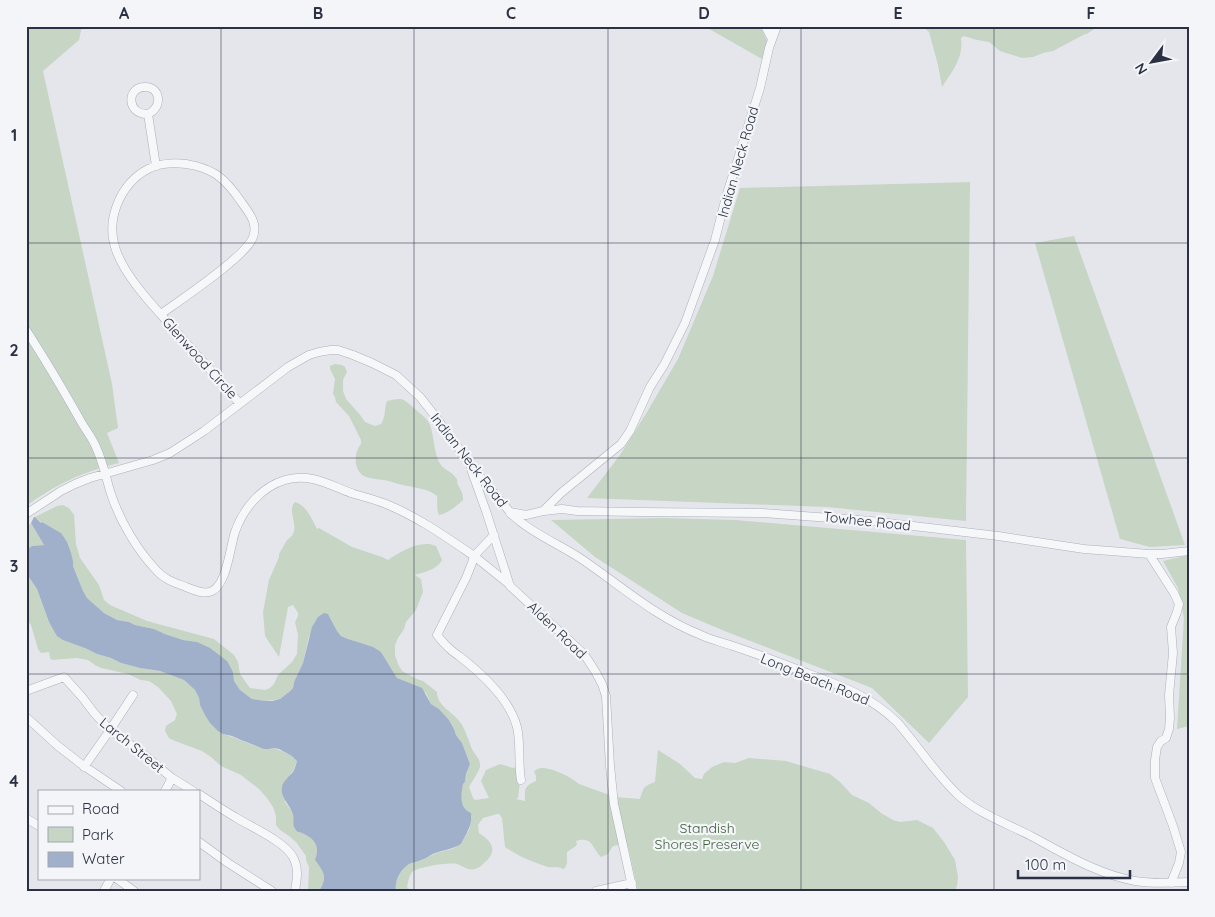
<svg xmlns="http://www.w3.org/2000/svg" width="1215" height="917" viewBox="0 0 1215 917" font-family="Quicksand,sans-serif">
<style>
.green{fill:#c7d5c5}
.water{fill:#a0afca}
.lines{fill:none;stroke-linecap:round;stroke-linejoin:round}
.minor-casing{stroke:#acb0b9;stroke-width:9}
.minor{stroke:#f6f7f9;stroke-width:8}
.grid{fill:none;stroke:#2b3143;stroke-width:1;stroke-opacity:0.55}
.labels{text-anchor:middle;dominant-baseline:central;stroke-width:4.5;stroke-linejoin:round;paint-order:stroke}
.street-label{font-size:14px;fill:#2b3143;stroke:#f3f5f8}
.park-label{font-size:14px;fill:#3c5f39;stroke:#f3f5f8}
.neatline{fill:none;stroke:#2b3143;stroke-width:2}
.grid-label{font-size:16px;text-anchor:middle;font-weight:bold;fill:#2b3143}
</style>
<rect width="100%" height="100%" fill="#e4e6eb"/>
<path class="green" d="M26,26H82L79,40L43,71L112,384L118,428L107,433L119,463C82,472 57,484 26,506Z
M704,26H760L767,41L762,59Z
M922,26H1098L1087,34H1085L1053,51L1043,53L1033,57L1022,58L1000,51L989,42L977,40L964,36L961,38C964,58 952,71 942,87L938,65L929,32Z
M970,182L966,521L827,507L587,498L620,455L647,412L678,359L713,276L740,188Z
M1074,236L1185,545L1150,547L1120,539L1035,243Z
M335,364L342,365L345,367L347,372L343,380V391L346,399L361,416L365,422L375,426L381,424C386,417 384,409 387,401C403,398 401,397 414,408C419,413 427,418 430,425C434,436 434,452 439,462C443,470 452,471 456,478C459,482 456,481 458,485C461,491 463,492 463,500C458,505 447,514 439,515C436,508 438,504 437,496C427,488 415,488 403,485C397,484 390,481 384,480C377,479 370,479 364,476C353,470 354,452 361,444V440L349,416L336,402L335,397L333,394L335,379L330,369V366Z
M295,502C306,505 312,519 317,529L319,528L352,547L382,557L388,560C401,551 421,539 436,546L442,560C438,569 425,572 415,575L421,579L423,592L416,610L406,622L404,629L398,638L395,645V655L398,664L402,671L417,679L423,681L437,692C437,706 452,711 460,722C466,730 468,740 472,749C475,755 481,759 480,767C479,771 472,782 469,787L473,798L475,800L489,798L481,781L486,770L500,764L513,768L518,766L520,782L518,798L516,799L525,801C525,789 523,787 536,781V776L534,771C537,769 539,768 542,768C553,768 571,777 579,784L615,797L640,799C643,789 643,786 655,782L658,750L680,764L695,778L702,779L704,774L712,767L724,762L735,763L749,758L786,761L830,774L840,782L852,795L869,803L881,813L893,820L900,822L917,820L933,828L944,842L955,860L958,877L957,886L955,891H638L628,846L618,842V845L613,846L608,854L601,857C591,847 593,836 576,841L577,844L576,846L567,852V863L565,868L563,869C557,866 553,868 548,867C532,862 518,856 505,847L502,818L499,814H497L483,818L478,825L479,833C493,842 498,851 484,863C481,866 479,868 475,869C468,871 463,866 457,864C449,862 418,867 412,872C409,876 408,882 407,887L411,891H396L395,884L400,874L405,867L409,864L415,861L422,860L436,853L452,849L461,844L469,830L472,816C460,806 460,798 463,784L465,782L466,774L470,764L462,743L456,735L454,729L449,720L439,709L431,704L426,693L397,678L381,652L341,636L337,631L328,614L309,636L303,663L294,682L293,688L289,692L280,699L266,701L252,699L240,690L234,681L233,672L197,642L183,640L165,634L154,629L135,625L129,622L117,620L104,613L87,598L83,591L73,566V561L61,533L42,522V523L35,517L57,506L63,505L69,508L74,515L76,544L80,558L99,585L104,600L110,605L147,621L214,639L234,655L238,662L240,674L250,688L265,690L270,688L274,684L278,675L292,662L297,654L298,635L295,622L298,616V613L293,605L288,607L279,657L265,636L263,612L269,580L279,557V554L287,540C304,530 285,512 295,502Z
M665,518L735,520L966,540L968,697L929,743L872,688L727,632L682,613L595,557L551,520Z
M31,523L44,545L32,546L26,550V528Z
M1189,555V726L1177,729L1184,618L1178,588L1163,561Z
M26,573L37,589L49,622L85,648L97,654L111,658L121,663L140,668L160,671L184,680L195,690L199,698L200,705L223,734C236,737 263,752 274,748L293,756L297,761L293,771L290,775L285,802L293,813V822L298,832C307,834 319,841 318,852C318,855 316,858 316,860C324,872 328,878 319,891H308L309,867L306,860V856L296,842L289,836L280,830L276,825V816L273,807L267,798L259,789L241,775L221,766L211,757L202,751L175,741L169,738L165,731L166,726L175,720L177,714L171,701L158,687L149,681L141,680L128,674L101,668L95,665L88,660L77,658L52,660L50,658L49,652L41,653L38,649L31,625L26,619Z"/>
<path class="water" d="M34,517H35L41,523L42,522L61,533L67,542L71,553L73,561V566L83,591L87,598L104,613L117,620L129,622L135,625L154,629L165,634L183,640L197,642L210,648L227,661L233,672L234,681L240,690L252,699L266,701H272L280,699L289,692L293,688L294,682L303,663L312,627L318,617L324,613L328,614L337,631L341,636L348,639L373,647L381,652L397,678L422,688L431,704L439,709L449,720L454,729L456,735L462,743L470,764L466,774L465,782L463,784C461,795 459,808 471,813C473,824 466,834 461,844C453,849 444,850 435,853C430,855 426,859 421,860C417,862 413,862 409,864C401,869 394,881 396,891H319C328,877 324,872 315,860C320,847 316,839 302,833C299,832 298,833 296,830C291,825 295,817 292,812C289,804 280,797 282,787C283,781 289,777 293,772C295,769 296,764 297,761L292,756L279,749L274,748L269,749H264L241,740L232,736L223,734L218,731L210,723L205,715L200,705L199,698L195,690L184,680L160,671L140,668L121,663L111,658L97,654L85,648L63,640L57,636L49,622L37,589L26,573V550L32,546L44,545L31,523Z"/>
<g class="lines">
<g class="minor-casing">
<path id="minor" d="M765,26L772,39
M148,114C127,115 126,88 144,87C161,86 163,108 148,114L156,166
M161,314C179,301 247,256 253,237C258,224 250,214 242,203C236,194 227,182 217,175C211,171 203,168 196,166C182,162 162,162 148,169C120,184 105,220 116,250C125,277 155,308 174,329C196,354 218,378 239,403
M26,330C45,359 62,388 79,418C84,428 92,437 96,447C103,462 106,478 111,494C120,521 137,550 157,571C165,580 176,583 186,587C194,590 204,595 212,591C227,584 230,547 235,532C243,509 261,487 285,480C310,472 331,486 354,494C365,497 376,500 386,504C418,517 446,537 474,556L494,535
M472,472L486,511L510,586L584,654L595,671L602,684L606,696L610,766L614,804L633,891
M544,511L562,509L577,511L639,512L763,513L871,521L998,536L1084,549L1149,554H1162L1189,551
M510,513C531,533 559,544 583,560C621,586 657,618 701,635C711,640 722,642 733,646C757,654 781,663 804,672C839,685 869,695 897,722C918,746 935,773 958,795C979,814 1006,823 1031,836C1065,854 1097,874 1135,881C1153,884 1171,883 1189,882
M26,514L61,491L75,484L90,478L153,460L170,453L204,431L288,367L309,355L319,352L331,350H338L353,355L372,363L396,375L420,397L435,416L457,446L470,465L510,512L526,515L543,511L561,493L621,444L630,431L650,387L664,365L685,323L715,240L726,197L760,88L769,48L777,26
M1149,554L1174,593L1179,604L1177,612L1171,627L1173,653L1169,695L1170,718L1169,729L1166,738L1161,741L1157,747L1155,760V778L1173,826L1181,852L1179,863L1171,883
M510,585L474,556L472,563L466,578L437,635C441,640 445,645 450,649C453,652 456,654 459,656C481,673 510,700 517,727C521,744 518,763 521,780
M26,691L64,677L82,697L95,714L110,730L142,753L172,778L193,791
M26,717L58,746L81,764L121,791
M84,767L110,730L133,695
M165,791L172,778
M199,794C211,802 223,810 235,817C251,827 284,841 293,857C299,868 297,879 295,891
M26,818L39,826
M199,842L228,863L272,891
M116,878L134,891
M104,891L111,878
M596,891L632,883"/>
</g>
<use href="#minor" class="minor"/>
</g>
<path class="grid" d="M221,26V891M414,26V891M608,26V891M801,26V891M994,26V891M26,243H1189M26,458H1189M26,674H1189"/>
<g class="labels">
<g class="street-label">
<text transform="translate(738 162) rotate(-74)">Indian Neck Road</text>
<text transform="translate(200 358) rotate(48)">Glenwood Circle</text>
<text transform="translate(469 460) rotate(52)">Indian Neck Road</text>
<text transform="translate(867 521) rotate(6)">Towhee Road</text>
<text transform="translate(557 630) rotate(44)">Alden Road</text>
<text transform="translate(815 679) rotate(22)">Long Beach Road</text>
<text transform="translate(132 745) rotate(39)">Larch Street</text>
</g>
<g class="park-label">
<text x="707" y="828">Standish<tspan x="707" dy="16">Shores Preserve</tspan></text>
</g>
</g>
<rect width="1215" height="917" fill="none" stroke="#f3f5f8" stroke-width="55"/>
<rect x="38" y="790" width="162" height="90" fill="#f3f5f8" stroke="#a3a7b0"/>
<rect x="48" y="806" width="25" height="8" fill="#f6f7f9" stroke="#a3a7b0"/>
<text x="82" y="814" font-size="15" fill="#2b3143">Road</text>
<rect x="48" y="827" width="25" height="15" fill="#c7d5c5" stroke="#a3a7b0"/>
<text x="82" y="840" font-size="15" fill="#2b3143">Park</text>
<rect x="48" y="852" width="25" height="15" fill="#a0afca" stroke="#a3a7b0"/>
<text x="82" y="864" font-size="15" fill="#2b3143">Water</text>
<g transform="translate(1152 62) rotate(238)" stroke="#f3f5f8" stroke-width="4" paint-order="stroke">
<path d="M0-4L9 19L0 12L-9 19Z" fill="#2b3143"/>
<text y="-8" font-size="14" font-weight="bold" text-anchor="middle" fill="#2b3143">N</text>
</g>
<path d="M1018 870v8h112v-8" fill="none" stroke="#2b3143" stroke-width="2.5"/>
<text x="1025" y="870" font-size="15" fill="#2b3143" stroke="#f3f5f8" stroke-width="4" paint-order="stroke">100 m</text>
<rect x="28" y="28" width="1160" height="862" class="neatline"/>
<g class="grid-label">
<text x="124" y="19">A</text>
<text x="318" y="19">B</text>
<text x="511" y="19">C</text>
<text x="704" y="19">D</text>
<text x="898" y="19">E</text>
<text x="1091" y="19">F</text>
<text x="14" y="141">1</text>
<text x="14" y="356">2</text>
<text x="14" y="572">3</text>
<text x="14" y="787">4</text>
</g>
</svg>
